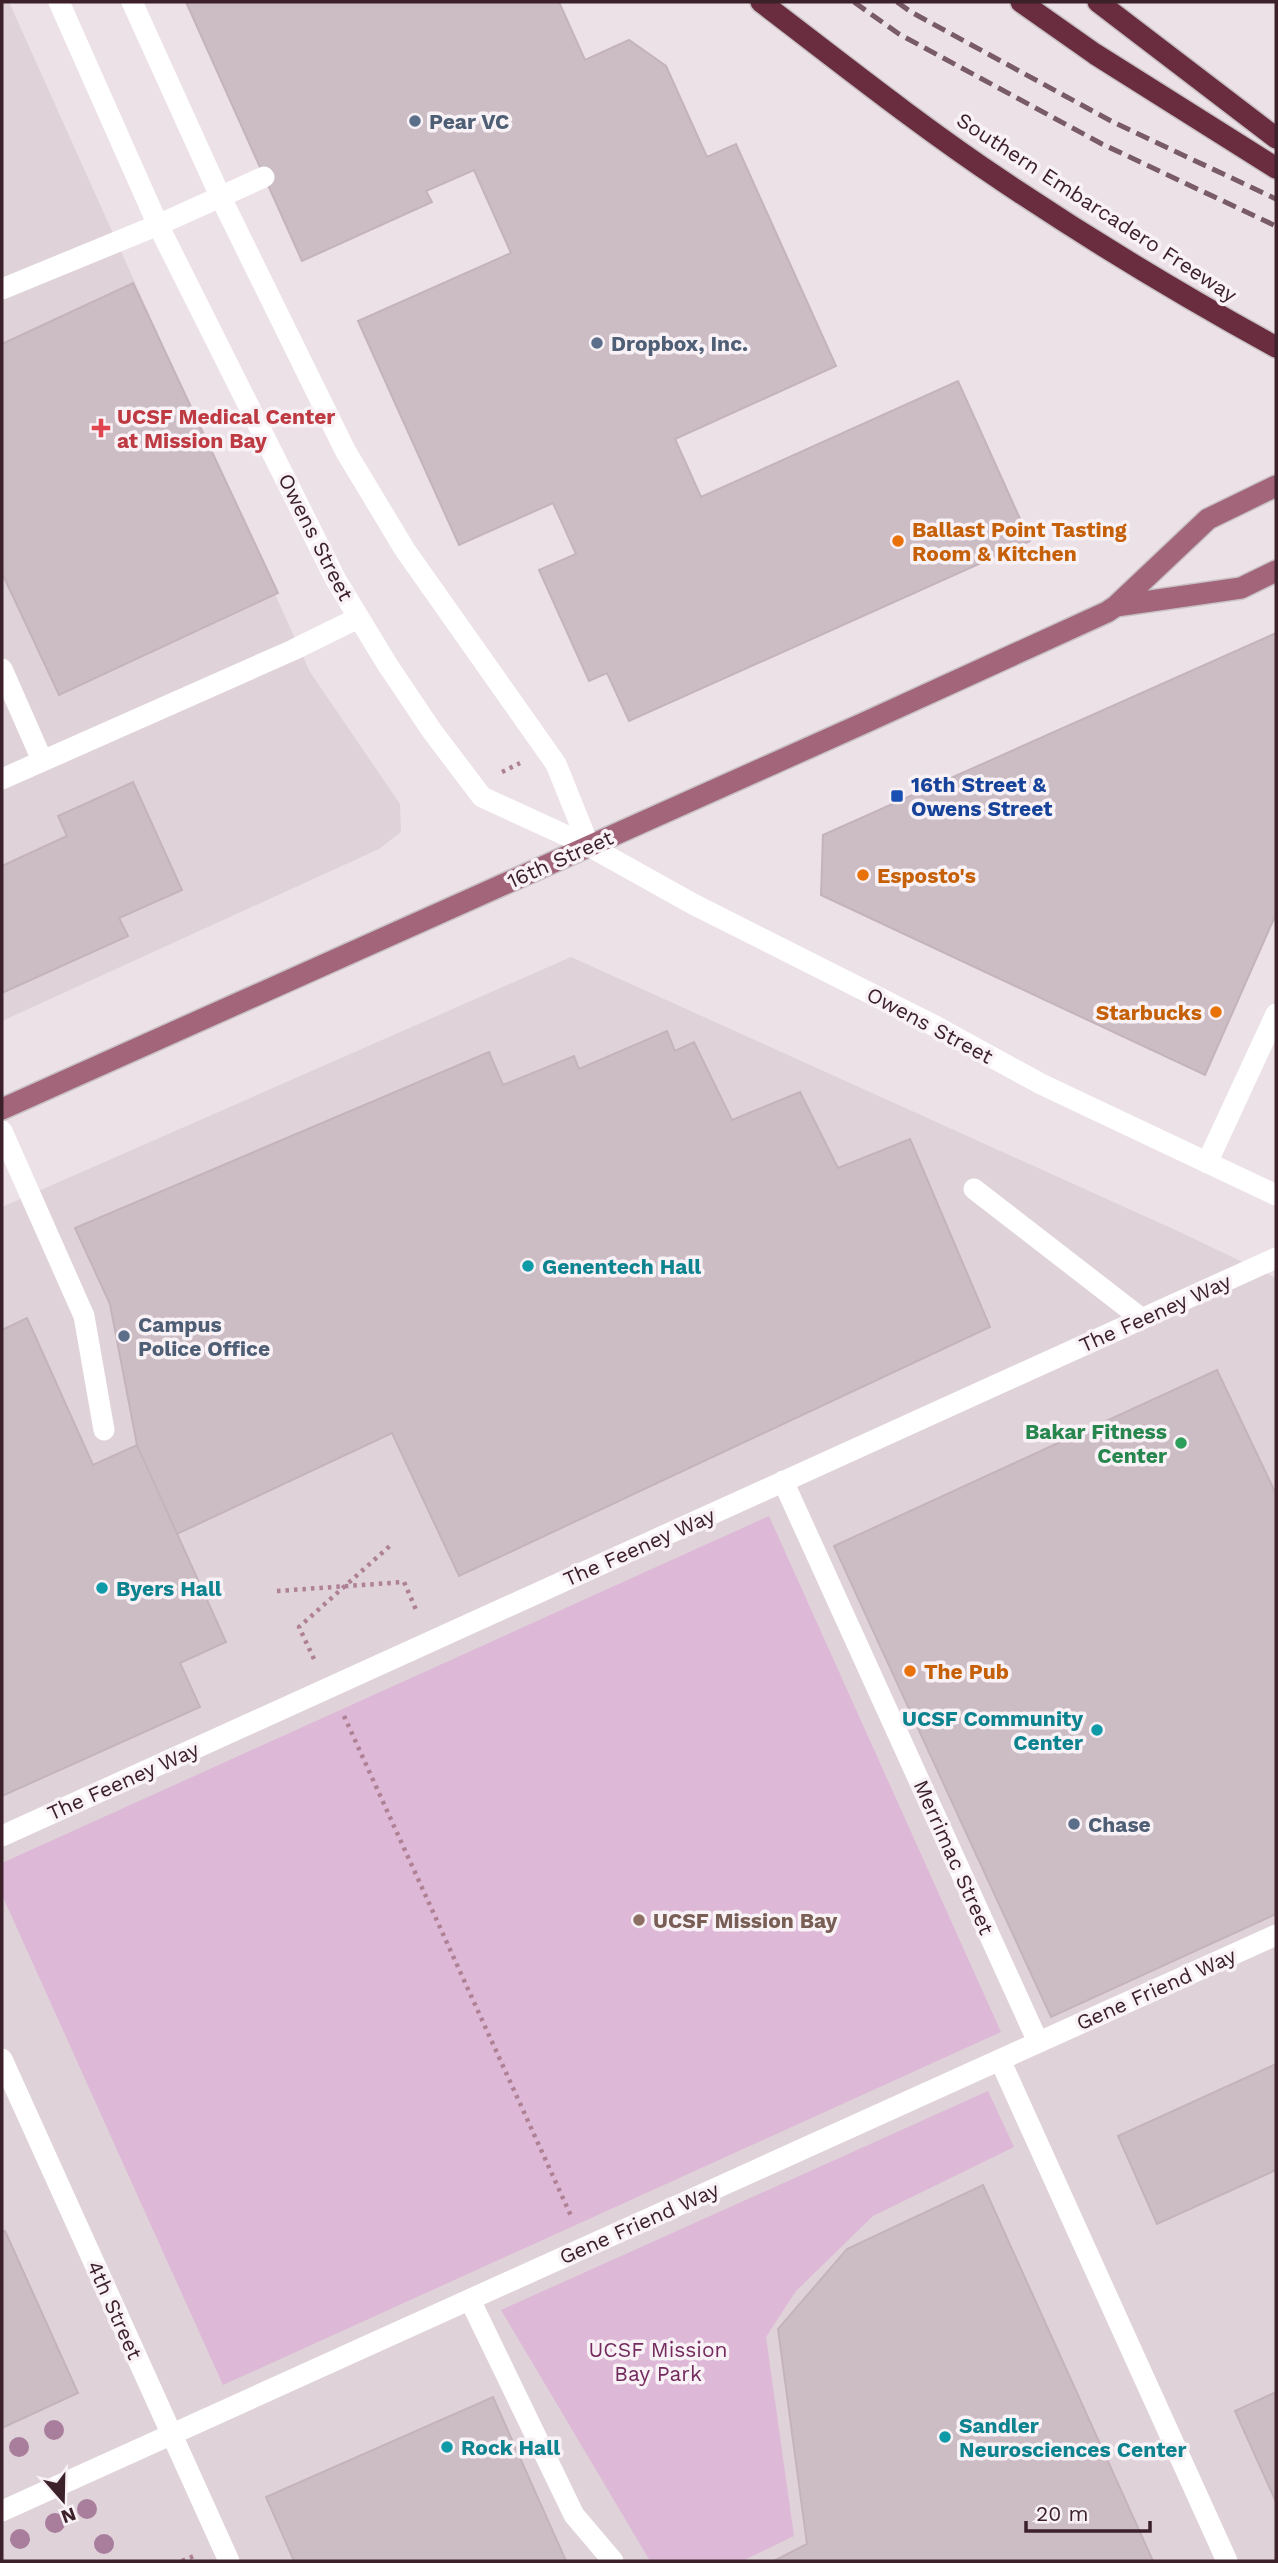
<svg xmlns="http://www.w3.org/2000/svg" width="1278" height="2563" viewBox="0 0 1278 2563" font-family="'Work Sans',sans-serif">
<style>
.built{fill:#dfd2d9}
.green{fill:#ddb9d7}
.building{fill:#ccbdc5;stroke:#c5b3bc;stroke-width:2}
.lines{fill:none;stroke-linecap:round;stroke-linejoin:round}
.major-casing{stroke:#c8c1c4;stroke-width:24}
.highway-casing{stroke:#c8c1c4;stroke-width:24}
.path{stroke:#af8194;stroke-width:4.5;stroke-dasharray:3.5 5;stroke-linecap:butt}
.minor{stroke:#fff;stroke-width:21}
.major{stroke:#a2657a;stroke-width:21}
.highway{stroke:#692d3f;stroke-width:21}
.rail{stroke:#785b66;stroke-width:5;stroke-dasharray:14 7;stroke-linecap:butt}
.tree{fill:#a97d9c}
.service-dot{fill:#5c6f8a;stroke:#f8f1f5;stroke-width:2.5}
.health-dot{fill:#e0444e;stroke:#f8f1f5;stroke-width:2.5}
.food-dot{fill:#e8710a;stroke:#f8f1f5;stroke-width:2.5}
.transit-dot{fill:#1a4fb4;stroke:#f8f1f5;stroke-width:2.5}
.culture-dot{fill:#0f9aa8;stroke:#f8f1f5;stroke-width:2.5}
.leisure-dot{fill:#2e9e5b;stroke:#f8f1f5;stroke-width:2.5}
.education-dot{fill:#8d6e63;stroke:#f8f1f5;stroke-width:2.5}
.labels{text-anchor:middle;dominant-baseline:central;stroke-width:7;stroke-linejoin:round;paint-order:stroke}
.service-label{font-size:21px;font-weight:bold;fill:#4e5e75;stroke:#f8f1f5;text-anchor:start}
.street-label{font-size:21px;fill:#3c212b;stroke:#f8f1f5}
.health-label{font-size:21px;font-weight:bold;fill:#be3a42;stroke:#f8f1f5;text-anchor:start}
.food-label{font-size:21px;font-weight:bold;fill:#c56008;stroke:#f8f1f5;text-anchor:start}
.transit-label{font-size:21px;font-weight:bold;fill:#164399;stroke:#f8f1f5;text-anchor:start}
.culture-label{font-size:21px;font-weight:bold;fill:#0d838f;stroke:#f8f1f5;text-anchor:start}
.leisure-label{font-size:21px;font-weight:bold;fill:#27864d;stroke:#f8f1f5;text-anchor:end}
.education-label{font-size:21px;font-weight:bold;fill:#785e54;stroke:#f8f1f5;text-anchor:start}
.park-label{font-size:21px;fill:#732b5e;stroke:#f8f1f5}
</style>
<rect width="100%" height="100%" fill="#ece1e7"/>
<path class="built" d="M2,2H9L310,672L400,804L401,832L379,849L2,1021Z
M571,957L1182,1233L1276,1278V2561H2V1207Z"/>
<path class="green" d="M769,1516L1001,2032L223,2385L2,1895V1863Z
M988,2091L1014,2147L873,2216L796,2291L766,2337L794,2536L742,2561H650L501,2310Z"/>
<path class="building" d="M186,2H559L585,60L629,40L666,66L707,157L736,144L836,366L675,439L701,497L958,381L1030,541L629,721L607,673L589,681L539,570L576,554L553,503L459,545L358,321L511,253L474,170L426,191L432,202L302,261Z
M133,283L278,593L59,695L2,573V344Z
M1276,633V914L1205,1075L821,895L823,835Z
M133,782L182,890L119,918L128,936L2,993V866L67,836L58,816Z
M667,1031L675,1051L694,1042L732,1120L800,1092L838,1168L910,1139L990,1327L459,1576L392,1433L177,1534L137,1445L110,1304L75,1228L489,1052L503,1085L574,1056L579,1069Z
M27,1318L93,1465L137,1445L226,1642L180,1663L200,1707L2,1796V1330Z
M1217,1370L1276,1494V1914L1051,2017L834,1546Z
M1276,2064V2170L1157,2224L1118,2136Z
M983,2185L1153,2561H774L807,2544L778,2329L847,2249Z
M5,2231L78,2393L2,2428V2232Z
M1276,2392V2502L1235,2411Z
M493,2397L566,2561H294L266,2497Z"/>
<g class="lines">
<g class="major-casing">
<path id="major" d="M1116,606L1241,588L1276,571
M2,1109L864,723L1107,612L1116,606L1208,519L1276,486"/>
</g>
<g class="highway-casing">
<path id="highway" d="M761,2C841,63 920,126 1004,182C1092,241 1183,296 1276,347
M1021,2L1095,54L1276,168
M1098,2L1276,138"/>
</g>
<path class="path" d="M502,772L520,763
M277,1591L404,1582L417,1612
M314,1659L299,1627L392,1544
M344,1716L572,2218
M182,2561L194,2556"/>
<path class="minor" d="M59,2L158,225L336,580L387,664L432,731L482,797L589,846L693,904L935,1026L1041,1084L1276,1195
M132,2L221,198L346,452L405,550L556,764L589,846
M2,289L158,225L264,177
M2,669L42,760
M2,779L293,650L358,618
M2,1131L84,1316L104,1430
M1207,1163L1276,1014
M974,1189L1142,1319
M783,1481L1038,2042
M2,1836L1276,1258
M2,2059L229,2561
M1000,2060L1227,2561
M470,2300L574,2515L613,2561
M2,2511L1276,1935"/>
<use href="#major" class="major"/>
<use href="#highway" class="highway"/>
<path class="rail" d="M854,2L899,34L1102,144L1276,226
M897,2L911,12L1111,121L1276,199"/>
</g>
<g class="tree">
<circle cx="54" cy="2430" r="10"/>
<circle cx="19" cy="2447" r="10"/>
<circle cx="87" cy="2509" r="10"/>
<circle cx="55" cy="2523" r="10"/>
<circle cx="20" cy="2539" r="10"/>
<circle cx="104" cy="2544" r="10"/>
</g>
<g class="service-dot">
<circle cx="415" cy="121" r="7"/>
<circle cx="597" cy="343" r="7"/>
<circle cx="124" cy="1336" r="7"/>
<circle cx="1074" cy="1824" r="7"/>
</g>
<path class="health-dot" d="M97.5 417.5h7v7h7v7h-7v7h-7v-7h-7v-7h7z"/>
<g class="food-dot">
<circle cx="898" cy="541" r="7"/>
<circle cx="863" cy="875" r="7"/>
<circle cx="1216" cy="1012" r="7"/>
<circle cx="910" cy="1671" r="7"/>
</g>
<rect class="transit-dot" x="890" y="789" width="14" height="14" rx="3.5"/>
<g class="culture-dot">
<circle cx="528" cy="1266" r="7"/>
<circle cx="102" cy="1588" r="7"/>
<circle cx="1097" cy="1730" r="7"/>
<circle cx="945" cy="2437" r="7"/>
<circle cx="447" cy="2447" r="7"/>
</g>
<circle class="leisure-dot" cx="1181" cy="1443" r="7"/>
<circle class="education-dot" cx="639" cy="1920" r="7"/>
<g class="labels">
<g class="service-label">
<text x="429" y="121">Pear VC</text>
<text x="611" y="343">Dropbox, Inc.</text>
<text x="138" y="1324">Campus<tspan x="138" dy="24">Police Office</tspan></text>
<text x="1088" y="1824">Chase</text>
</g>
<g class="street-label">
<text transform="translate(1097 207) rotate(33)">Southern Embarcadero Freeway</text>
<text transform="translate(316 537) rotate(63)">Owens Street</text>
<text transform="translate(560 859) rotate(-24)">16th Street</text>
<text transform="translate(930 1025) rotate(28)">Owens Street</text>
<text transform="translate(1155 1313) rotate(-24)">The Feeney Way</text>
<text transform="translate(639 1547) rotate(-24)">The Feeney Way</text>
<text transform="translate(123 1781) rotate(-24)">The Feeney Way</text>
<text transform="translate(954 1857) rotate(66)">Merrimac Street</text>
<text transform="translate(1156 1989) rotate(-24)">Gene Friend Way</text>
<text transform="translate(639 2223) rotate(-24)">Gene Friend Way</text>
<text transform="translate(115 2310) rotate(66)">4th Street</text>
</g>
<g class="health-label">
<text x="117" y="416">UCSF Medical Center<tspan x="117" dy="24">at Mission Bay</tspan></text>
</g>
<g class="food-label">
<text x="912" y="529">Ballast Point Tasting<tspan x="912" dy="24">Room &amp; Kitchen</tspan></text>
<text x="877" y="875">Esposto's</text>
<text x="1202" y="1012" text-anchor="end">Starbucks</text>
<text x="924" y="1671">The Pub</text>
</g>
<g class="transit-label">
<text x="911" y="784">16th Street &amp;<tspan x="911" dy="24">Owens Street</tspan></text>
</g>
<g class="culture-label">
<text x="542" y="1266">Genentech Hall</text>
<text x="116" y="1588">Byers Hall</text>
<text x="1083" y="1718" text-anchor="end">UCSF Community<tspan x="1083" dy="24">Center</tspan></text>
<text x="959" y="2425">Sandler<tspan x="959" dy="24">Neurosciences Center</tspan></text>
<text x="461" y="2447">Rock Hall</text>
</g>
<g class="leisure-label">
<text x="1167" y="1431">Bakar Fitness<tspan x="1167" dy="24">Center</tspan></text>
</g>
<g class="education-label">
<text x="653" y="1920">UCSF Mission Bay</text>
</g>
<g class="park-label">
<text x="658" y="2349">UCSF Mission<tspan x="658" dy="24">Bay Park</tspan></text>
</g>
</g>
<rect width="1278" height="2563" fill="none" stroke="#3c212b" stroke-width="7"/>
<g transform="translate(63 2500) rotate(160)" stroke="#f8f1f5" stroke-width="5" paint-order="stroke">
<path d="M0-5L12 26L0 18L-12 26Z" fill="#3c212b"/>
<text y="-10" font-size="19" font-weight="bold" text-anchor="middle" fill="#3c212b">N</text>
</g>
<path d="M1026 2521v10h124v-10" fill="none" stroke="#3c212b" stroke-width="3.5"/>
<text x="1036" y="2521" font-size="21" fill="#3c212b" stroke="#f8f1f5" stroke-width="5" paint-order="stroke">20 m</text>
</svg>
